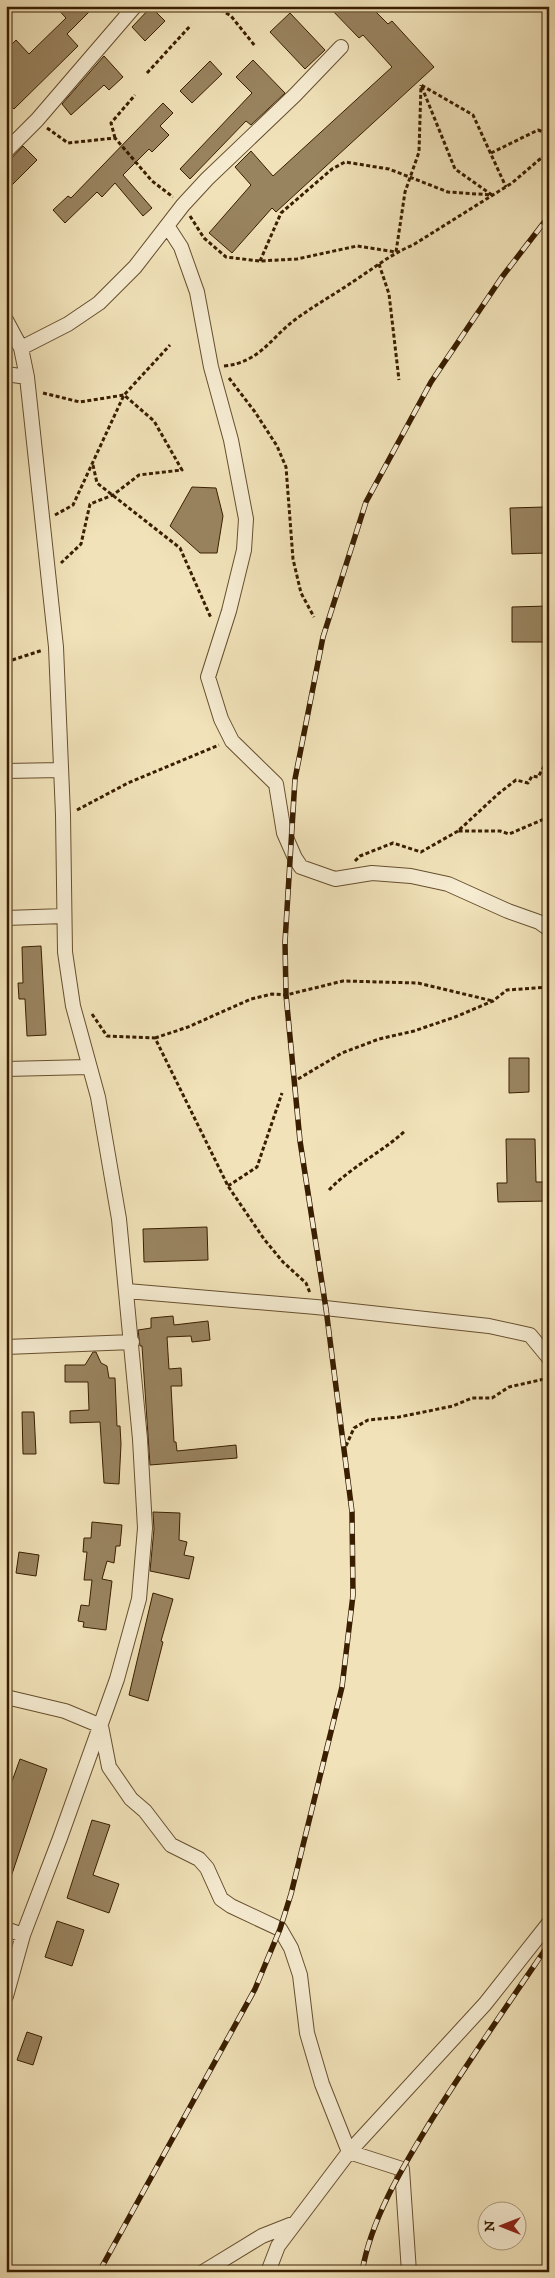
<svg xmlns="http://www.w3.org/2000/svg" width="555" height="2278" viewBox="0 0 555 2278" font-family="'IM FELL DW Pica',serif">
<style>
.building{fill:#998460;stroke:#391e00}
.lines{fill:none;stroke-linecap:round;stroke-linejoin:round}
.street-casing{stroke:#674f2e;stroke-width:16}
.path{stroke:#391e00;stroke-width:3;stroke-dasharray:4 2.5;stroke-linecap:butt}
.street{stroke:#f6ecd2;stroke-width:14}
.rail-casing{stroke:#391e00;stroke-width:5.5}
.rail{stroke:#f6ecd2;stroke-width:4;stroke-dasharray:11;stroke-linecap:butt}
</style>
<rect width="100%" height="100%" fill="#f1e2b9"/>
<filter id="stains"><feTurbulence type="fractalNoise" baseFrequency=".004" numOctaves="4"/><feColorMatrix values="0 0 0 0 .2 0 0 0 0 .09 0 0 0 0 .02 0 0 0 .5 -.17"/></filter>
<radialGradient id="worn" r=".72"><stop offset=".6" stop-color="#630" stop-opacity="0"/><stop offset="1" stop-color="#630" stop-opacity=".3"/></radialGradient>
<path class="building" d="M55,6H95L67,34L78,46L14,109L6,101V50L16,40L29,54L66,18Z
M328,6H370L388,24L392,21L434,67L276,212L272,208L232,253L209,233L251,185L235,167L251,151L273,176L392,67L363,35L359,38Z
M151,7L165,21L145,41L132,27Z
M290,13L325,50L305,69L270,32Z
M104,56L123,77L109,90L104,85L71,115L62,104Z
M253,60L285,93L251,125L246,121L190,179L180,169L252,93L236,77Z
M210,61L222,74L192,103L180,91Z
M163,103L173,113L160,126L169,135L152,152L149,149L123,175L152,208L143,216L115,183L102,197L97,192L65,223L53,210L68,196L71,198Z
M23,146L37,160L6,191V164Z
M192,487L216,488L223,516L217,553H200L170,526Z
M545,507L547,553L512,554L510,508Z
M549,606V642H512V607Z
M41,946L46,1035L27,1036L25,999H19L18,983H23L22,947Z
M509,1058H529V1092L509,1093Z
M506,1139H535L536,1182H549V1201L498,1202L497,1183H507Z
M207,1227L208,1260L144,1262L143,1229Z
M173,1316L174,1325L208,1321L210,1340L192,1342L191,1336L167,1337L169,1369L181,1368L182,1386H171L174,1442H176L177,1451L236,1445L237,1458L150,1465L142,1346H140L138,1330L151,1328V1318Z
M93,1352H96L101,1363L107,1366L109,1378H115L117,1426H120L121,1444L119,1484L104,1483L100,1422L70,1423V1411L89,1410L88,1382H65V1365H85Z
M22,1412H34L36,1454H23Z
M153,1512L180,1513L179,1540L187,1542L184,1555L194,1557L189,1579L150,1571L154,1529Z
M92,1522L122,1525L120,1546H116L114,1563L107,1561L102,1579L112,1581L106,1630L83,1627L84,1622L78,1621L81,1605L89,1606L92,1580H84L87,1552H83L84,1538H91Z
M19,1552L39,1555L36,1576L16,1573Z
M153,1593L173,1599L161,1641L163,1642L148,1701L129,1695Z
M20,1759L47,1769L9,1883H6V1798Z
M92,1820L110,1825L93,1875L119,1884L109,1913L67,1898Z
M57,1921L84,1930L72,1966L45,1957Z
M27,2032L42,2037L33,2065L17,2060Z"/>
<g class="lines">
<g class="street-casing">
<path id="street" d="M6,151L37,120L135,6
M168,227L181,247L197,292L211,367L231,440L246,519L244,550L229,611L208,677L221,719L232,741L276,784L284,833L295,858L301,867L335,879L372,873L411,876L448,884L508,911L539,922L549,929
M6,320L21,348L27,377L56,647L63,815L65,952L73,1006L98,1097L119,1219L140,1439L145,1528L139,1599L117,1679L60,1838L23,1935L6,1996
M21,348L68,324L99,303L135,267L183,205L207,179L295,95L341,47
M6,374L27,377
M6,771L60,770
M6,918L64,916
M6,1069L88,1067
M127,1291L316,1307L489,1326L530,1335L549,1358
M6,1347L132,1342
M6,1697L65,1711L101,1726L109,1767L131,1799L145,1811L171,1845L199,1859L207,1868L221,1899L231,1906L280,1929L291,1948L300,1975L307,2033L322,2084L349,2152L402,2169L409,2272
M6,1929L23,1935
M203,2272L262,2236L295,2223
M268,2272L278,2246L349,2152L485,2004L549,1923"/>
</g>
<path class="path" d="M215,6L231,16L255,46
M277,6L304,10
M147,73L191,25
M47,128L68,143L115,138L152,181L173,197
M115,138L111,123L135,95
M491,153L538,130L549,134
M492,195L455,169L421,85L473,115L506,187
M190,216L204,238L226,257L260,261L297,259L357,246L396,252L405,192L419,152L421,85
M260,261L281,213L332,169L345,162L389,169L448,192L492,195
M379,264L389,294L399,380
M224,366C261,362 270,338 296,319C315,305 335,294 354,281C374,268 391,254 413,245L512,183L540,159L549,155
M229,378L255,412L277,446L286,467L293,559L301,593L314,617
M43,393L80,402L124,395L154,421L182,470L139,475L113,495L90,504L81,544L61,563
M93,465L97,483L180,548L211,618
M55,515L73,505L124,395L170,345
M6,662L43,650
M549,763H546L538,777L532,776L528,783L516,780L498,794L458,831H500L509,834L542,820L549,819
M77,810L128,783L219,745
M355,861L360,856L393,843L421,852L458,831
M92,1014L107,1036L155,1038L228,1186L264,1239L283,1262L306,1283L310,1293
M155,1038L188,1027L251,999L272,994L286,995L343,981L418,983L493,1001
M298,1079L342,1053L379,1039L414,1031L455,1017L493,1001L507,990L549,987
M228,1186L257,1167L282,1093
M329,1190C352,1166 381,1153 405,1131
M346,1446L354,1428L368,1420L399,1417L453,1406L472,1398H492L509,1387L549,1378"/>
<use href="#street" class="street"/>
<g class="rail-casing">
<path id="rail" d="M99,2272L255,1989L280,1929L291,1894L342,1687L353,1595L352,1512L326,1309L300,1141L286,995L285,942L295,779L323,637L366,502L431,382L502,277L549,216
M362,2272C371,2219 401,2170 429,2124C467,2063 508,2004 549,1944"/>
</g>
<use href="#rail" class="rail"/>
</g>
<rect width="555" height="2278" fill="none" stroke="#f1e2b9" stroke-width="25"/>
<rect x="8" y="8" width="540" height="2263" fill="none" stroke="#391e00" stroke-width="2.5"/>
<rect x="12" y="12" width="530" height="2253" fill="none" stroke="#391e00"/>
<g transform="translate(502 2226) rotate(270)"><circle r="24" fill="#f6ecd2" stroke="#aa9a7e"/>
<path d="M0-4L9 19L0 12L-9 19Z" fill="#8f2418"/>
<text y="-8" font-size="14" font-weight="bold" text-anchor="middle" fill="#391e00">N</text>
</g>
<rect width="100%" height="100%" filter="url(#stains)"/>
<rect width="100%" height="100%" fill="url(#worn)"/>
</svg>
